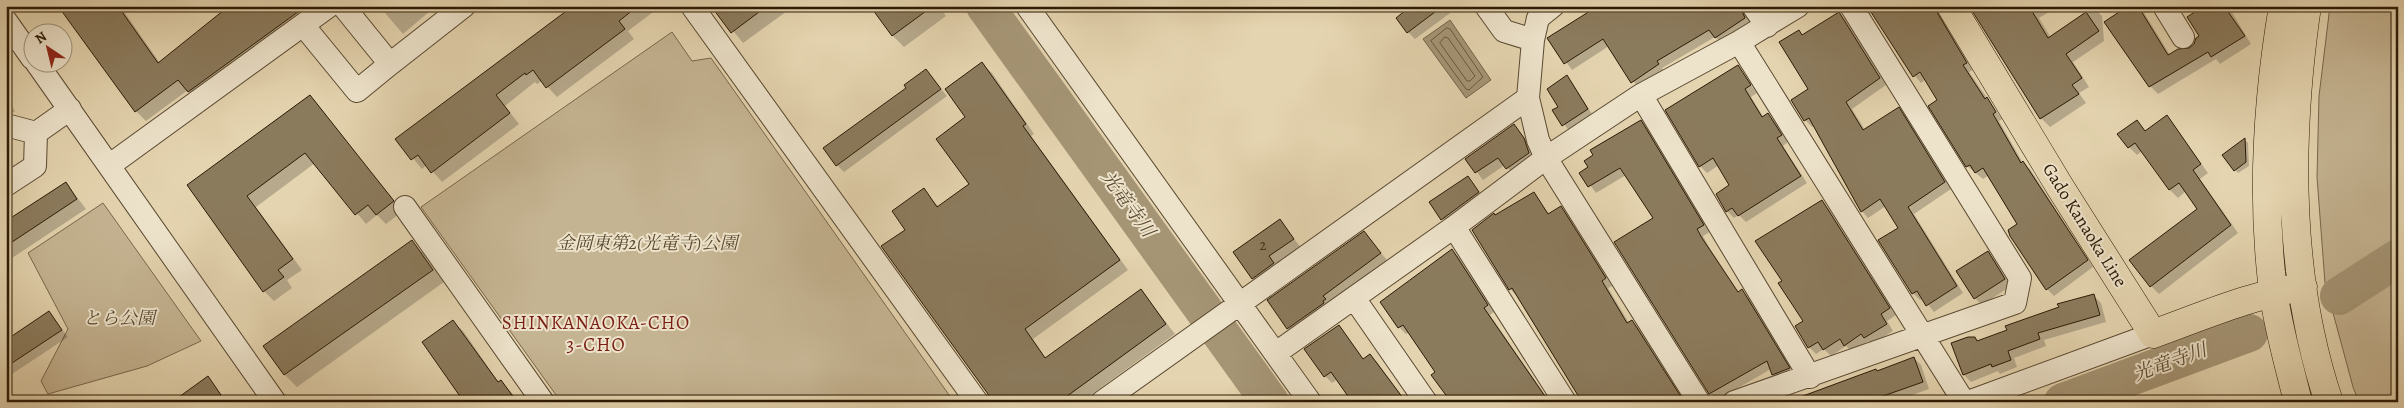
<svg xmlns="http://www.w3.org/2000/svg" width="2404" height="408" viewBox="0 0 2404 408" font-family="Alegreya,'Noto Serif JP',serif">
<style>
.green{fill:#c5b492;stroke:#78674c}
.water{fill:#a59575;stroke:#746448}
.shadow{fill:#0003}
.lines{fill:none;stroke-linecap:round;stroke-linejoin:round}
.shore{stroke:#68583d;stroke-width:1}
.river{stroke:#a59575;stroke-width:38}
.building{fill:#8b7b5d;stroke:#2b1a05}
.minor-casing{stroke:#594830;stroke-width:24}
.major-casing{stroke:#2b1a05;stroke-width:29}
.minor{stroke:#ede3cb;stroke-width:22}
.major{stroke:#e4d4af;stroke-width:28}
.labels{text-anchor:middle;dominant-baseline:central;stroke-width:4;stroke-linejoin:round;paint-order:stroke}
.number-label{font-size:15px;fill:#43321b}
.street-label{font-size:18px;fill:#2b1a05;stroke:#ede3cb}
.park-label{font-size:18px;font-style:italic;fill:#59482f;stroke:#ede3cb}
.water-label{font-size:19px;font-style:italic;fill:#5c4b32;stroke:#ede3cb}
.neighbourhood-label{font-size:19px;letter-spacing:1px;fill:#7a1f14;stroke:#ede3cb}
</style>
<rect width="100%" height="100%" fill="#e4d4af"/>
<filter id="stains"><feTurbulence type="fractalNoise" baseFrequency=".004" numOctaves="4"/><feColorMatrix values="0 0 0 0 .2 0 0 0 0 .09 0 0 0 0 .02 0 0 0 .5 -.17"/></filter>
<radialGradient id="worn" r=".72"><stop offset=".6" stop-color="#630" stop-opacity="0"/><stop offset="1" stop-color="#630" stop-opacity=".3"/></radialGradient>
<path class="green" d="M2330,6H2398V402H2359L2353,387L2325,283L2317,177L2319,96Z
M672,32L692,61L711,58L954,402H561L421,207Z
M103,203L201,341L147,366L48,394L41,381L68,329L28,253Z"/>
<path class="water" d="M1450,20L1491,80L1466,98L1423,39Z"/>
<path class="shadow" d="M59,6H120L160,63L231,6H330L199,102L188,90L146,121L136,111Z
M379,6H436L403,34Z
M575,6H661L628,31L634,39L557,97L542,81L537,84L535,82L505,106L519,124L442,182L427,165L422,169L397,139Z
M713,6H794L743,43Z
M872,6H939L946,16L904,47L893,36Z
M1414,6H1456L1457,8L1415,39L1408,32Z
M1599,6H1749L1746,14L1751,25L1723,44L1715,37L1662,68L1665,72L1639,89L1609,46L1572,70L1549,39Z
M1868,6H1941L1943,8L1944,22L1973,70L1969,72L2002,119L1999,121L2023,163L2030,169L2093,267L2054,296L2047,289L2011,236L2019,224L1989,175L1983,179L1967,166L1939,101L1926,79L1921,83L1903,62Z
M1971,6H2059L2039,18L2051,38L2094,8L2102,16L2104,41L2073,62L2089,87L2079,93L2086,103L2050,127L2041,118Z
M2130,6H2138L2143,11L2170,55L2191,49L2201,36L2197,12L2193,6H2228L2251,44L2220,64L2216,59L2158,94L2150,86L2106,23Z
M2235,6H2263L2262,11Z
M1839,13L1846,20L1886,85L1852,109L1865,130L1898,109L1905,116L1951,189L1914,214L1963,293L1934,312L1923,298L1920,300L1913,293L1900,228L1886,206L1868,218L1862,211L1814,126L1812,127L1805,120L1810,90L1799,31L1803,36Z
M982,64L992,73L1034,134L1031,136L1128,270L1033,339L1046,358L1141,290L1175,334L1081,402H991L989,394L907,230L923,190L939,207L971,184L967,118Z
M1737,66L1757,93L1751,97L1764,118L1768,115L1775,122L1788,142L1783,146L1807,183L1746,222L1739,215L1734,218L1727,211L1730,185L1719,165L1707,173L1700,166Z
M926,71L947,96L844,172L837,165Z
M1566,77L1573,84L1594,117L1570,132L1554,111L1560,107Z
M6,97L15,111L6,117Z
M310,97L403,211L386,224L377,215L366,224L315,163L256,207L302,270L287,280L292,288L274,301L264,291L188,185Z
M2167,117L2208,173L2200,179L2238,233L2159,294L2151,286L2199,209L2186,191L2178,198L2170,190L2142,151L2137,155L2129,147L2137,121L2146,132Z
M1640,121L1647,128L1710,232L1703,236L1709,247L1739,293L1742,291L1749,298L1795,375L1780,381L1771,369L1717,400L1710,393L1655,218L1626,175L1596,193L1581,173Z
M1514,125L1531,146L1536,160L1514,175L1505,165L1483,180L1467,159Z
M2245,140L2248,143L2249,166L2238,173L2224,155Z
M1468,177L1485,199L1449,226L1431,203Z
M66,183L86,209L6,262V222Z
M1534,193L1549,214L1560,207L1567,214L1612,286L1608,288L1629,323L1632,321L1639,328L1685,402H1583L1517,296L1510,289L1495,217Z
M1822,202L1829,209L1896,315L1887,321L1893,331L1872,344L1868,341L1852,352L1846,346L1831,356L1824,349L1816,354L1809,347L1797,327L1805,321L1783,281Z
M1280,221L1302,249L1263,288L1253,278Z
M1364,233L1387,260L1329,303L1295,335L1288,328Z
M412,242L424,254L444,282L297,387L285,375L264,346Z
M1452,250L1459,257L1494,312L1490,315L1550,402H1453L1437,372L1410,332L1406,334L1399,327L1382,303Z
M1987,252L1994,259L2011,286L1982,305L1975,298Z
M2094,296L2101,303L2106,322L2044,340L2046,346L2014,358L2017,367L2000,374L1998,371L1971,382L1964,375L1952,344L1975,338L1979,342Z
M49,313L68,337L6,378V342Z
M453,322L464,332L499,383L501,381L511,392L519,402H465Z
M1339,326L1364,360L1370,356L1377,362L1406,402H1354L1338,379L1332,383L1325,376L1306,349Z
M1914,358L1921,365L1929,389L1893,402H1792Z
M208,378L227,402H175Z"/>
<g class="lines">
<path class="shore" d="M1447,28L1450,29L1483,77L1469,90L1466,89L1431,41Z
M1445,37L1448,38L1475,76L1470,81H1467L1440,43Z"/>
<path class="river" d="M985,6L1270,402
M2339,296L2398,258
M2063,402L2249,333"/>
</g>
<path class="building" d="M58,6H118L158,63L229,6H306L188,92L178,80L135,112Z
M573,6H638L619,21L625,29L546,88L533,70L526,75L525,73L496,95L510,113L431,173L418,155L411,160L395,139Z
M711,6H767L731,33Z
M870,6H933L892,36Z
M1411,6H1443L1407,33L1396,18Z
M1598,6H1740L1745,18L1715,38L1709,30L1657,61L1659,64L1631,83L1603,39L1564,64L1547,38Z
M1867,6H1935L1938,14L1967,63L1963,65L1985,99L1987,97L1996,112L1993,114L2021,163L2023,161L2088,260L2046,290L2010,236L2008,230L2017,224L1983,168L1975,173L1970,165L1966,167L1928,106L1937,100L1920,72L1913,77Z
M1969,6H2029L2048,38L2086,12L2099,31L2066,54L2082,78L2072,85L2079,94L2040,119Z
M2128,6H2138L2168,55L2178,49L2189,48L2194,44L2196,38L2199,36L2187,17L2204,6H2224L2245,36L2211,57L2208,52L2149,87L2104,22Z
M1839,12L1880,78L1846,102L1863,130L1899,107L1945,182L1908,207L1957,286L1926,306L1917,291L1912,294L1878,240L1898,228L1880,199L1861,212L1809,118L1804,121L1791,100L1808,89L1779,42L1799,30L1802,35Z
M982,62L1026,124L1023,126L1120,260L1025,329L1045,358L1141,289L1166,324L1059,402H990L988,394L881,246L905,230L892,211L924,188L937,207L969,184L936,139L965,117L945,89Z
M1738,65L1751,85L1745,89L1762,117L1768,113L1782,135L1777,138L1801,176L1738,216L1732,208L1726,212L1716,194L1729,185L1713,158L1699,167L1665,110Z
M926,69L941,89L836,166L823,148L906,88L904,85Z
M1567,75L1588,109L1562,126L1552,110L1558,107L1547,89Z
M310,95L394,201L376,215L368,205L355,215L305,153L247,196L293,259L278,270L284,277L263,292L187,185Z
M2167,115L2201,164L2193,170L2231,225L2150,287L2129,260L2197,209L2179,183L2169,190L2135,143L2128,148L2117,134L2137,120L2145,131Z
M1641,120L1704,225L1697,229L1702,238L1738,292L1742,289L1790,368L1772,375L1767,361L1709,394L1614,242L1653,218L1620,168L1588,187L1579,173L1588,167L1584,161L1593,155L1590,150Z
M1514,124L1524,138L1529,153L1506,169L1498,158L1475,173L1465,159Z
M2245,138L2246,162L2234,171L2222,155Z
M1468,176L1479,192L1441,220L1429,202Z
M66,182L77,199L6,246V221Z
M1534,192L1548,214L1561,206L1606,278L1602,281L1627,323L1632,320L1683,400L1582,402L1512,288L1509,290L1472,230L1494,213L1495,215Z
M1822,200L1890,308L1881,314L1887,324L1864,338L1861,334L1844,346L1840,339L1823,350L1818,342L1808,348L1795,326L1803,321L1778,283L1782,281L1755,241Z
M1280,219L1294,239L1269,256L1274,263L1252,279L1233,252Z
M1364,231L1381,253L1323,296L1326,299L1323,301L1324,303L1287,329L1267,300Z
M412,240L433,270L284,375L263,346Z
M1452,249L1488,305L1484,308L1549,402H1451L1431,375L1435,372L1403,325L1398,328L1380,302Z
M1988,251L2005,279L1974,299L1956,271Z
M2094,294L2100,315L2038,333L2040,339L2008,351L2011,360L1992,367L1991,364L1963,375L1951,343L1968,337H1975L1977,341L2007,330L2005,326L2059,307L2057,304Z
M49,311L62,330L6,367V340Z
M453,320L498,382L501,380L517,402H464L422,342Z
M1339,325L1363,359L1370,354L1406,402H1352L1331,372L1324,377L1304,349Z
M1914,357L1923,382L1866,402H1792V400L1876,369L1877,371Z
M208,376L221,395L212,402H172Z"/>
<g class="lines">
<g class="minor-casing">
<path id="minor" d="M343,6L390,64L464,6
M692,6L977,402
M1027,6L1310,402
M1486,6L1504,31L1533,40L1528,98L1538,140L1546,158L1699,402
M1753,6L1767,26
M2164,6L2183,37
M6,21L32,58
M303,25L357,91L390,64
M1533,40L1538,18L1553,6
M1739,42L1964,402
M36,62L275,402
M1641,95L1810,377
M6,125L36,133L35,166L6,185
M36,133L70,109
M110,165L329,6
M405,207L543,402
M1454,227L1565,402
M1354,298L1426,402
M1276,353L1454,227L1546,158L1641,95L1739,42L1798,6
M1102,402L1528,98
M1734,402L2015,303L2020,278L1851,6
M1968,402L2153,334"/>
</g>
<g class="major-casing">
<path id="major" d="M1951,6L2060,187L2153,334C2203,316 2251,295 2303,287
M2283,6C2267,101 2261,195 2273,290C2278,328 2289,365 2298,402
M2307,6C2288,136 2287,277 2329,402"/>
</g>
<use href="#minor" class="minor"/>
<use href="#major" class="major"/>
</g>
<g class="labels">
<g class="number-label">
<text x="1263" y="245">2</text>
</g>
<g class="street-label">
<text transform="translate(2085 225) rotate(58)">Gado Kanaoka Line</text>
</g>
<g class="park-label">
<text x="647" y="243">金岡東第2(光竜寺)公園</text>
<text x="119" y="318">とら公園</text>
</g>
<g class="water-label">
<text transform="translate(1128 204) rotate(54)">光竜寺川</text>
<text transform="translate(2170 362) rotate(-20)">光竜寺川</text>
</g>
<g class="neighbourhood-label">
<text x="596" y="323">SHINKANAOKA-CHO<tspan x="596" dy="22">3-CHO</tspan></text>
</g>
</g>
<rect width="2404" height="408" fill="none" stroke="#e4d4af" stroke-width="25"/>
<rect x="8" y="8" width="2389" height="393" fill="none" stroke="#2b1a05" stroke-width="2.5"/>
<rect x="12" y="12" width="2379" height="383" fill="none" stroke="#2b1a05"/>
<g transform="translate(48 48) rotate(325)"><circle r="24" fill="#ede3cb" stroke="#9f937c"/>
<path d="M0-4L9 19L0 12L-9 19Z" fill="#8f2418"/>
<text y="-8" font-size="14" font-weight="bold" text-anchor="middle" fill="#2b1a05">N</text>
</g>
<rect width="100%" height="100%" filter="url(#stains)"/>
<rect width="100%" height="100%" fill="url(#worn)"/>
</svg>
